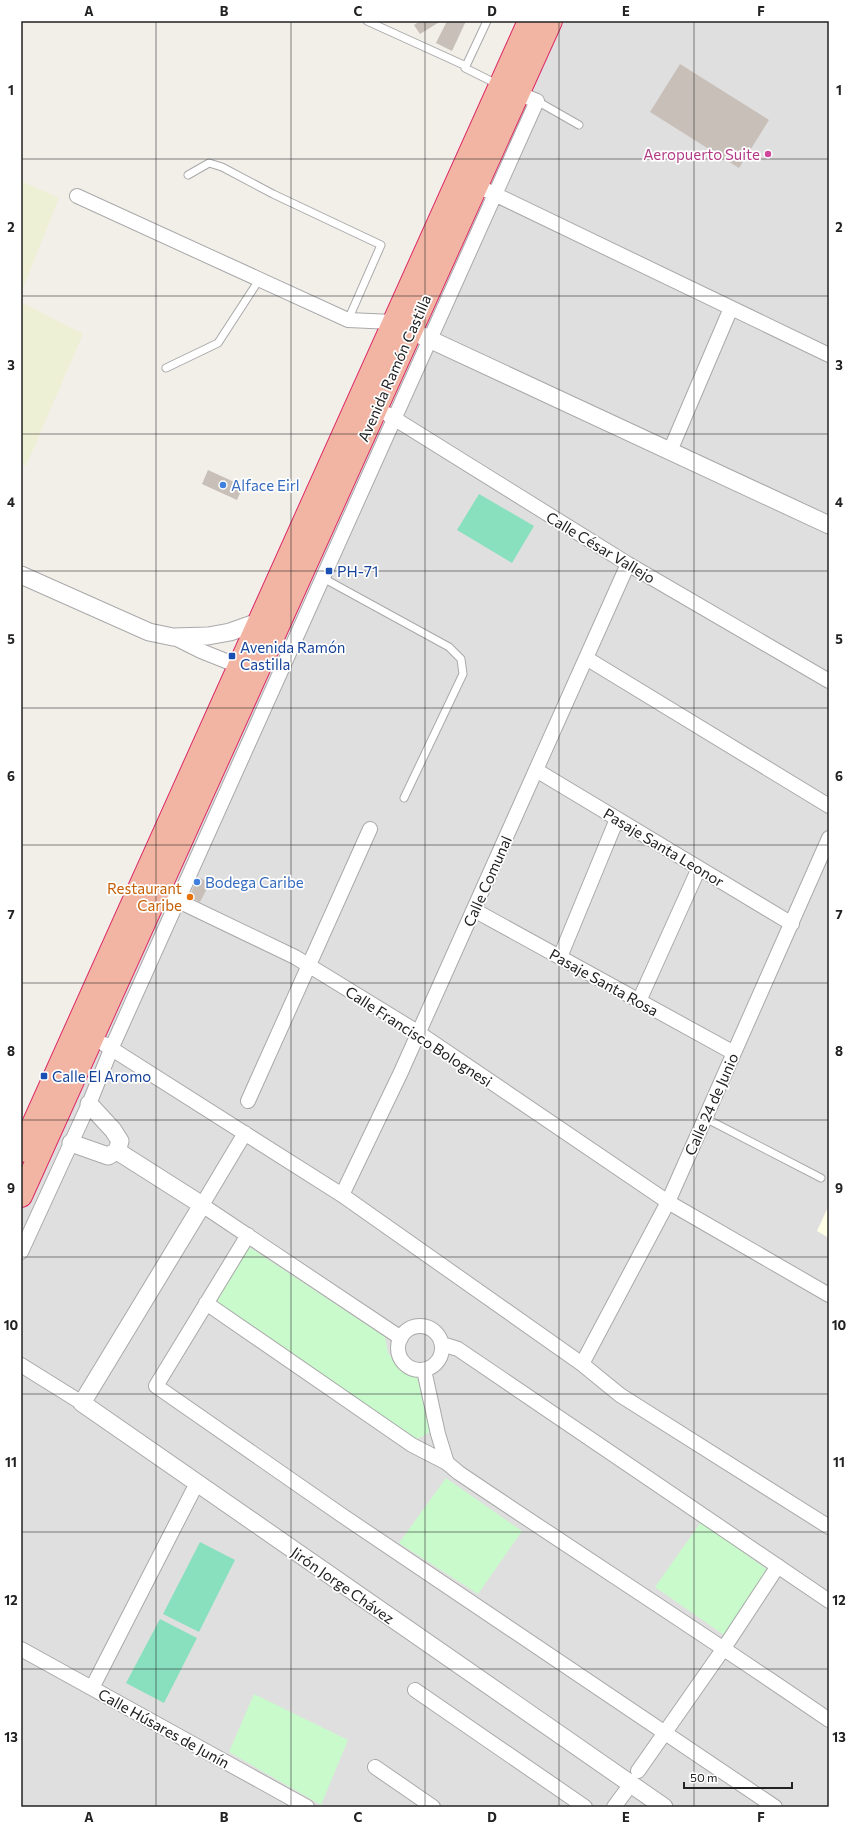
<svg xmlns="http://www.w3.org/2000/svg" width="850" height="1828" viewBox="0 0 850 1828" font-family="Commissioner,sans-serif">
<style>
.residential{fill:#e0dfdf}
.education{fill:#ffffe5}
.farmland{fill:#eef0d5}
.park{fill:#c8facc}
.pitch{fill:#88e0be}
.building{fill:#c7bfb8}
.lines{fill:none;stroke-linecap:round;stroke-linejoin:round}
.service-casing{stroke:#a9a9a9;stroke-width:9}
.minor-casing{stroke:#a9a9a9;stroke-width:16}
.tertiary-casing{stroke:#a9a9a9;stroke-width:19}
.trunk-casing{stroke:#dc2a67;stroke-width:24}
.service{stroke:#fff;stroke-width:7}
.minor{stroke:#fff;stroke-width:14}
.tertiary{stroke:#fff;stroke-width:17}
.trunk{stroke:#f2b4a3;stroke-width:22}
.grid{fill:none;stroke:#222;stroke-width:1;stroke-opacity:0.55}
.hotel-dot{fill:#d1479c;stroke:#fff;stroke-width:1.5}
.shop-dot{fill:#3f7fe0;stroke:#fff;stroke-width:1.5}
.transit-dot{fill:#1a4fb4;stroke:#fff;stroke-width:1.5}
.food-dot{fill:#e8710a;stroke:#fff;stroke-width:1.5}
.labels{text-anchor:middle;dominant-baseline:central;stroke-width:3.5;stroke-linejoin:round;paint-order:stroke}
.hotel-label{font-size:15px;fill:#b23c85;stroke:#fff;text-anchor:end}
.street-label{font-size:15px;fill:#222;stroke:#fff}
.shop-label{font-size:15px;fill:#366cbe;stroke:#fff;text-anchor:start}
.transit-label{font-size:15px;fill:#164399;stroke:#fff;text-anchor:start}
.food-label{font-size:15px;fill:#c56008;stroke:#fff;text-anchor:end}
.neatline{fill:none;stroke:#222;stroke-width:1.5}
.grid-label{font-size:13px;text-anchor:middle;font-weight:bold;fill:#222}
</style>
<rect width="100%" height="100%" fill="#f2efe9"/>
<path class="residential" d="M540,21H829V1807H21V1177Z"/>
<path class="education" d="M829,1205V1238L817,1231Z"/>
<path class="farmland" d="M21,181L59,198L21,293Z
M21,302L83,334L26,466L21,464Z"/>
<path class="park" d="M249,1247L385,1337L388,1353L396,1363L417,1376L430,1432L422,1437L415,1439L218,1305L217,1296Z
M446,1478L522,1531L478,1594L399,1543Z
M701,1522L768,1570L724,1635L655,1587Z
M254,1694L348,1740L321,1805L229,1752Z"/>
<path class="pitch" d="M479,494L534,526L512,563L457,530Z
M200,1542L235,1560L199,1632L163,1614Z
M160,1619L197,1638L164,1703L126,1683Z"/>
<path class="building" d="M420,21H441L420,34L414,25Z
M447,21H466L452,51L436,43Z
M680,64L769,120L739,168L650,112Z
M208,470L243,486L237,500L202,484Z
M198,877L210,883L200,902L189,897Z"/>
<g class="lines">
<g class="service-casing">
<path id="service" d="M367,21L466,66
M487,21L465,68L499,85
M537,101L579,125
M188,175L209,163L222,167L273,194L381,245L348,320
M166,368L218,343L259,280
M323,578L449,647L461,659L463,674L404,798
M705,1118L821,1178"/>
</g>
<g class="minor-casing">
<path id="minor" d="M486,190L829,355
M77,196L348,320L393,322
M387,414L628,564L829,681
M670,451L731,308
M173,637L201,651L246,669
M586,658L829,806
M536,770L792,924
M170,897L295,957L419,1033L668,1202L829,1295
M474,910L734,1053
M560,957L617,819
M639,1001L699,868
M104,1044L342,1195L582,1364L620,1395L829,1527
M248,1101L370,829
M245,1133L202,1205L401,1338
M342,1195L401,1072L628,564
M248,1235L156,1386L343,1516L775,1807
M21,1252L89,1104L112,1047L537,101L512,91
M206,1303L412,1445L447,1463L459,1473C582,1556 707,1636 829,1720
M398 1348a22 22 0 1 1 44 0a22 22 0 1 1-44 0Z
M442,1344L458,1349L829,1601
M582,1364L668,1202L829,838
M21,1365L82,1403
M424,1370L438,1434L447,1463
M21,1649L307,1807
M92,1688L197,1483
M415,1690L585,1807
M375,1767L433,1807
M638,1771L724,1648L778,1566
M614,1807L631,1784"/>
</g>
<g class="tertiary-casing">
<path id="tertiary" d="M401,326L829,525
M21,575L149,632L173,637L208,636L230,632L258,622
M71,1143L108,1156L117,1151L120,1141L113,1130L89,1104
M117,1151L202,1205L82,1403L664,1807"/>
</g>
<g class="trunk-casing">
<path id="trunk" d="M21,1151L529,21
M21,1196L551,21"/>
</g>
<use href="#service" class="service"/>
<use href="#minor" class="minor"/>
<use href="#tertiary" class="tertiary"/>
<use href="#trunk" class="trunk"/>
</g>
<path class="grid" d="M156,21V1807M291,21V1807M425,21V1807M559,21V1807M694,21V1807M21,159H829M21,296H829M21,434H829M21,571H829M21,708H829M21,845H829M21,983H829M21,1120H829M21,1257H829M21,1394H829M21,1532H829M21,1669H829"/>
<circle class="hotel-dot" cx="768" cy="154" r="4"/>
<g class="shop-dot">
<circle cx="223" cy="485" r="4"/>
<circle cx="197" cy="882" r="4"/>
</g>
<g class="transit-dot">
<rect x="325" y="567" width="8" height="8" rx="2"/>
<rect x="228" y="652" width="8" height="8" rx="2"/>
<rect x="40" y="1072" width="8" height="8" rx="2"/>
</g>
<circle class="food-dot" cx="190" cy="897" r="4"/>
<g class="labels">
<g class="hotel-label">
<text x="760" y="154">Aeropuerto Suite</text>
</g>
<g class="street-label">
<text transform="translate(394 368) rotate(-66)">Avenida Ramón Castilla</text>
<text transform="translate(601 547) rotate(31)">Calle César Vallejo</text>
<text transform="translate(664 847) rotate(31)">Pasaje Santa Leonor</text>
<text transform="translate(487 881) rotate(-66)">Calle Comunal</text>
<text transform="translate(604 982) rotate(29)">Pasaje Santa Rosa</text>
<text transform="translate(419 1036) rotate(33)">Calle Francisco Bolognesi</text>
<text transform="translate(711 1104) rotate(-66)">Calle 24 de Junio</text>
<text transform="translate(343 1585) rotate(35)">Jirón Jorge Chávez</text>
<text transform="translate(164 1728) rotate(29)">Calle Húsares de Junín</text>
</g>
<g class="shop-label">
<text x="231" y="485">Alface Eirl</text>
<text x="205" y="882">Bodega Caribe</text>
</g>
<g class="transit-label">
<text x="337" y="571">PH-71</text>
<text x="240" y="647">Avenida Ramón<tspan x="240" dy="17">Castilla</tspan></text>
<text x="52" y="1076">Calle El Aromo</text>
</g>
<g class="food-label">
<text x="182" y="888">Restaurant<tspan x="182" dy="17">Caribe</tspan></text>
</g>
</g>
<rect width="850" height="1828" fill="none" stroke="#ffffff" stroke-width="44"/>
<path d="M684 1782v6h108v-6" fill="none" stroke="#222222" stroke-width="2"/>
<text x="690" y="1782" font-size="12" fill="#222222" stroke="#ffffff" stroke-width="3" paint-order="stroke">50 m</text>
<rect x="22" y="22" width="806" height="1784" class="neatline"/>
<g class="grid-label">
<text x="89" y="16">A</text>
<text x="224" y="16">B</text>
<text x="358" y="16">C</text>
<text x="492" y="16">D</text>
<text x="626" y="16">E</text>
<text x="761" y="16">F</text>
<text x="11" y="95">1</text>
<text x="839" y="95">1</text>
<text x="11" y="232">2</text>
<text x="839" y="232">2</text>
<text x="11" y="370">3</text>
<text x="839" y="370">3</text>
<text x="11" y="507">4</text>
<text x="839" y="507">4</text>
<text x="11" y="644">5</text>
<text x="839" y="644">5</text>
<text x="11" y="781">6</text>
<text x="839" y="781">6</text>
<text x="11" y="919">7</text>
<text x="839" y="919">7</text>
<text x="11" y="1056">8</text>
<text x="839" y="1056">8</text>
<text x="11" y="1193">9</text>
<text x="839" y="1193">9</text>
<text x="11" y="1330">10</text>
<text x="839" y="1330">10</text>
<text x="11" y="1467">11</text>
<text x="839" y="1467">11</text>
<text x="11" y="1605">12</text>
<text x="839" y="1605">12</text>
<text x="11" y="1742">13</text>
<text x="839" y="1742">13</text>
<text x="89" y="1822">A</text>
<text x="224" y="1822">B</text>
<text x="358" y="1822">C</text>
<text x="492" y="1822">D</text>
<text x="626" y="1822">E</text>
<text x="761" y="1822">F</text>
</g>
</svg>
